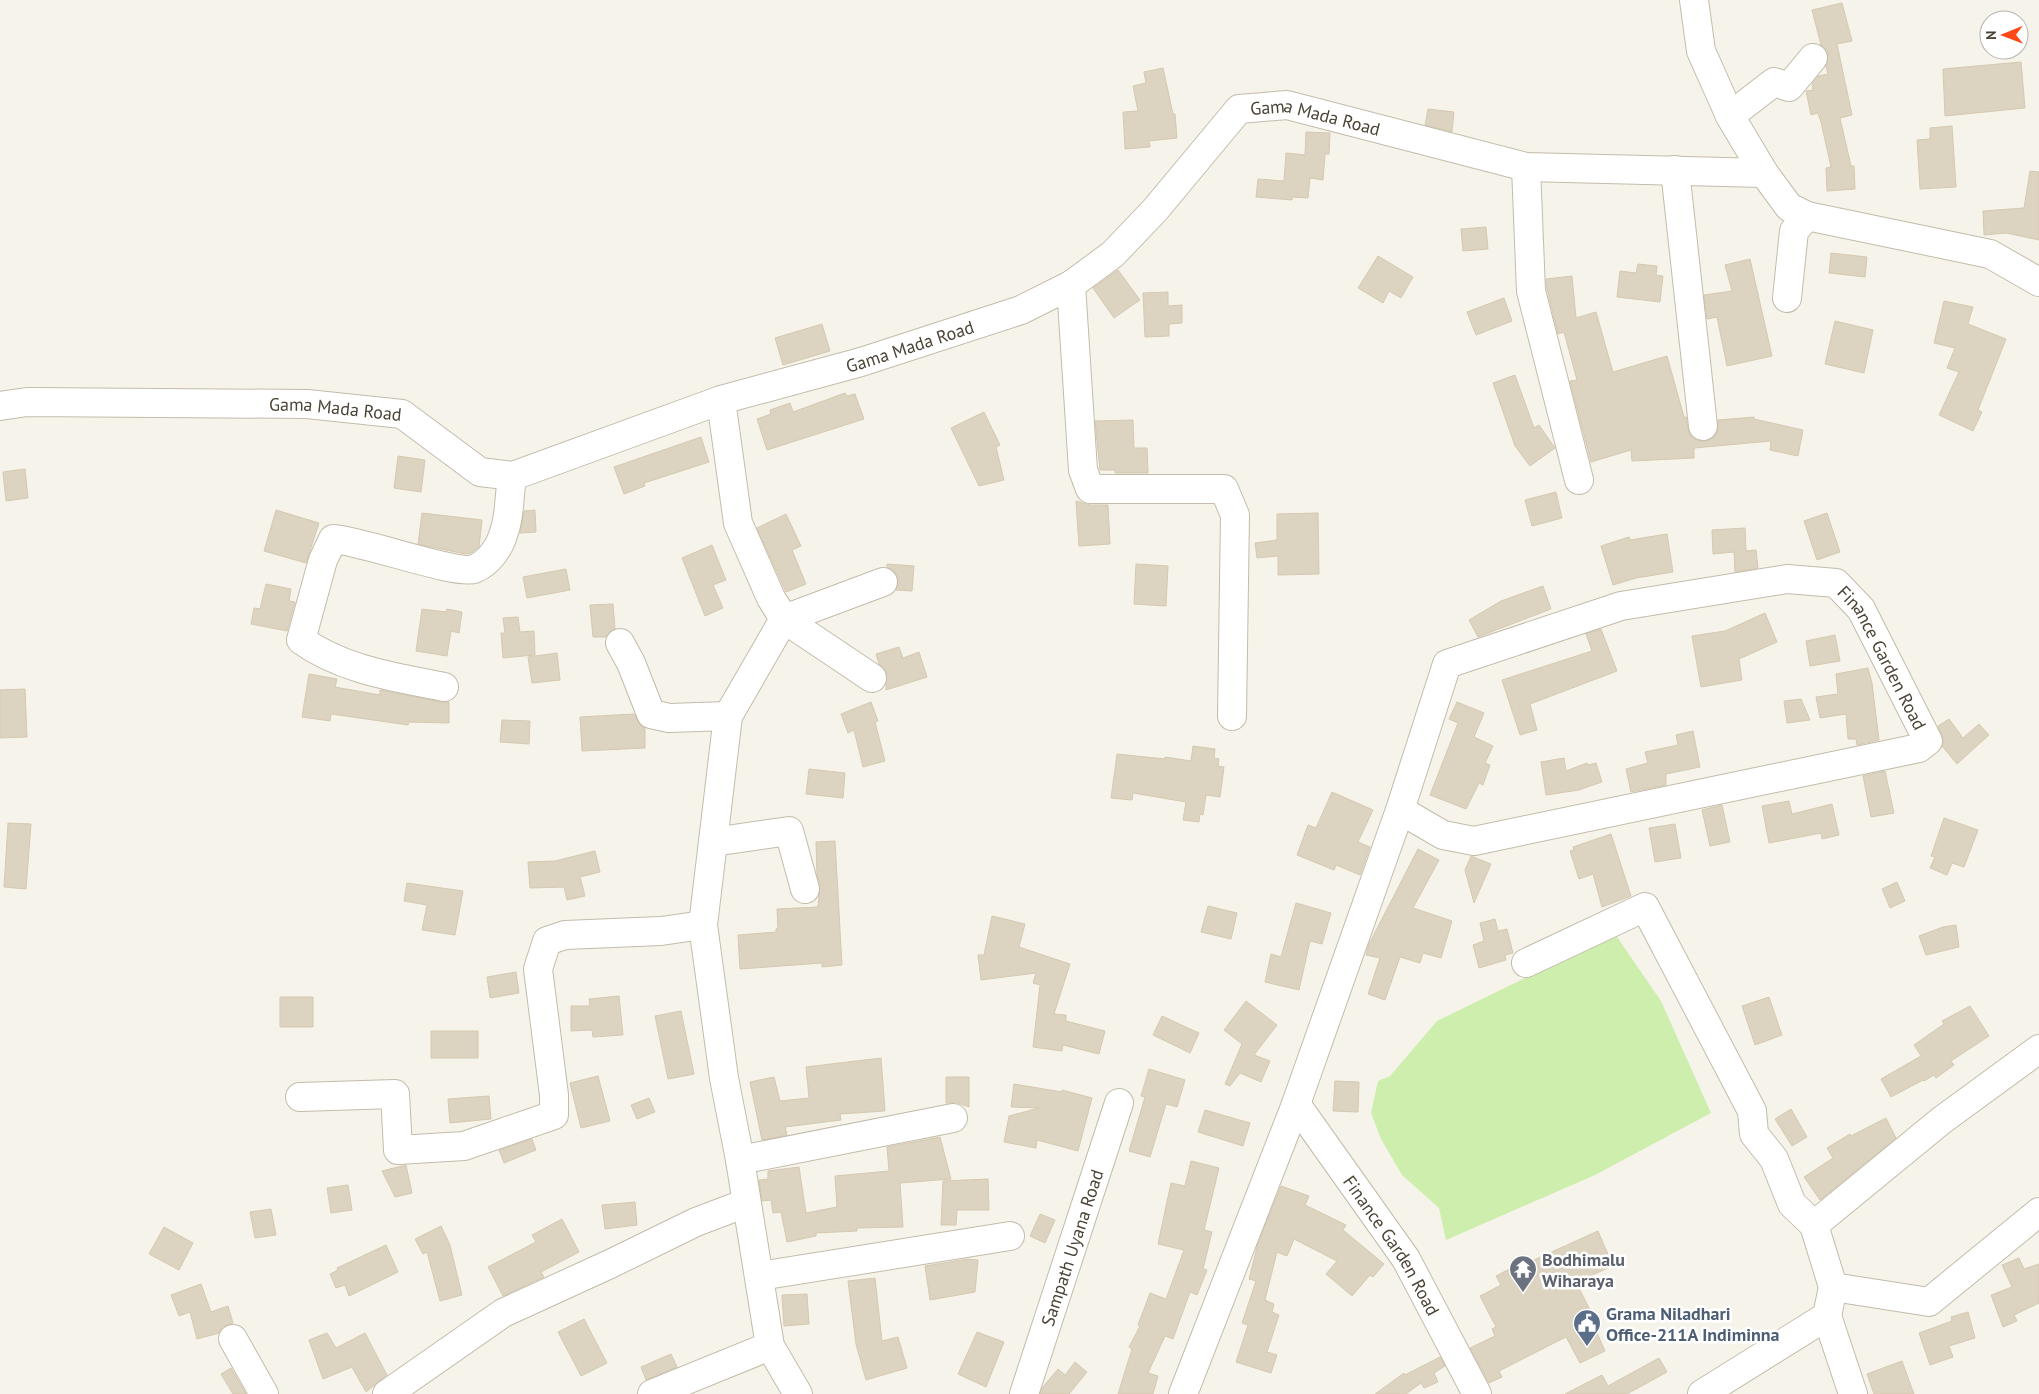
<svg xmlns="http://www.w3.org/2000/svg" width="2039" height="1394" viewBox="0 0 2039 1394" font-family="'PT Sans',sans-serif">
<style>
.green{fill:#ceeeae}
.building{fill:#dcd3c0;stroke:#d5c9b0}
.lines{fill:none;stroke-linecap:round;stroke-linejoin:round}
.minor-casing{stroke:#c3bcab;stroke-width:30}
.minor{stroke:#fff;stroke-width:28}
.labels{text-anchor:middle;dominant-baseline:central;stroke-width:5;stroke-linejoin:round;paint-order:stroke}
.street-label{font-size:18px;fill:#4b4436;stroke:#fff}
.worship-label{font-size:18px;font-weight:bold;fill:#5b616d;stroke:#fff;text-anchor:start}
.service-label{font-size:18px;font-weight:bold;fill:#4e5e75;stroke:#fff;text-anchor:start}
</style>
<rect width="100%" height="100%" fill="#f6f3ea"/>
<path class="green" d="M1615,934L1661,1001L1711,1113L1595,1175L1446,1240L1439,1208L1402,1175L1381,1139L1371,1113L1378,1081L1390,1076L1437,1021Z"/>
<path class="building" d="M1842,3L1852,41L1837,44L1852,115L1840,118L1851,166H1854L1855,189L1827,191L1826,168L1831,167L1821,122L1818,113L1811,115L1806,91L1813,90L1812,84L1818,76L1828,74L1826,66L1828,53L1821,45L1812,10Z
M2021,62L2025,108L1945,116L1943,69Z
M1163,68L1173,114H1175L1177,138L1149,141L1150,147L1125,149L1123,112L1138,111L1133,86L1146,83L1144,72Z
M1428,109L1454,112L1452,132L1425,125Z
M1952,126L1956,187L1920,189L1917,140L1930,139V128Z
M1306,132L1330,133L1329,154H1325L1323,180L1310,178L1308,198L1292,197V200L1256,197L1258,179L1284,181L1286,153L1305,155Z
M2030,171L2039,172V240L2006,233L1984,235L1983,211L2024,208Z
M1486,227L1488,249L1463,251L1461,229Z
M1831,253L1867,257L1865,277L1829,273Z
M1378,256L1413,277L1401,298L1389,291L1383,303L1358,288Z
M1750,259L1772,356L1727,366L1717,317L1707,319L1704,295L1732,291L1725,265Z
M1638,264L1657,266L1656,275L1663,276L1660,302L1617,297L1620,271L1636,273Z
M1118,270L1140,300L1114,318L1093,288Z
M1572,276L1576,318L1596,312L1613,372L1667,356L1684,417H1686L1688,428L1690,435L1696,440L1704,442L1713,438L1717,432L1718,420L1754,417V419L1803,430L1798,456L1770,450L1771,441L1694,448V458L1632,461L1631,450L1591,462L1570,381L1577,380L1564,332L1558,334L1547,289L1546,279Z
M1168,292V306L1182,305V323L1169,324V336L1145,337L1143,293Z
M1504,298L1512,321L1476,335L1467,312Z
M1944,301L1973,307L1968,324L2006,339L1978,410L1982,412L1973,431L1939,415L1959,372L1947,368L1955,348L1934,343Z
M1835,321L1873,330L1864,373L1825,364Z
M822,324L830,351L783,365L775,338Z
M1515,375L1534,428L1539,425L1555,448L1530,466L1515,446L1493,383Z
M845,393L847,396L855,394L864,419L767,450L757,419L771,414L770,410L790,403L793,412Z
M984,412L1000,445L996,447L1004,480L979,486L951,428Z
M1133,420L1134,448H1147L1148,473H1115V470H1100L1095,421Z
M701,437L709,462L644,483L645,486L624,494L614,467Z
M398,456L425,460L421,492L394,488Z
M25,469L28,498L6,501L3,472Z
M1556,492L1562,518L1532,526L1525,500Z
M1076,501L1090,505H1108L1110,544L1079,546Z
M276,510L319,523L306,563L264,551Z
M535,510L536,532L520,533L524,511Z
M422,513L482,520L479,547L471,553L465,554L418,544Z
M1318,513L1319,574L1278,575V556L1257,558L1255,543L1277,540V514Z
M1827,513L1840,552L1817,560L1804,521Z
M786,514L801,546L792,550L806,584L786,592L757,528Z
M1745,528L1746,551L1756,550L1758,568L1735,572L1734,552L1713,554L1712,530Z
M1667,534L1673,572L1636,578L1613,585L1601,546L1629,537L1630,540Z
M712,545L726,580L713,585L723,608L705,616L682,558Z
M887,564L914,566L912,591L896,590L898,577L893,570L887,567Z
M1136,564L1168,566L1166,606L1134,604Z
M566,569L570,590L527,598L523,577Z
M266,584L291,589L289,601L295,602L287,631L251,624L254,608L260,609Z
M1543,586L1551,609L1478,637L1469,620L1501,601Z
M613,604L615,629L606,637H593L590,605Z
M422,609L446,612L447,609L462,612L459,633L451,631L447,656L416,651Z
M1765,613L1777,642L1739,659L1742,680L1701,687L1692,636L1725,631Z
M518,617L520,632L534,631L535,655L503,658L501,633H505L503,618Z
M1601,629L1617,671L1530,704L1537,730L1520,735L1502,680L1592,651L1586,634Z
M1835,635L1840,661L1810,666L1806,641Z
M899,647L903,658L919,652L927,677L886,690V672L879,664L876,654Z
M557,653L560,680L532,683L528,657Z
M1868,668L1872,683L1879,740L1857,745L1856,739H1848L1846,714L1820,718L1816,697L1838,694L1836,674Z
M309,674L337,679L335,687L380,695V690L441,702H449V723L409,722L408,725L331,714L330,721L302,717Z
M25,689L27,737L0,738V690Z
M1801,699L1810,720L1787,723L1784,701Z
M871,702L878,721L875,722L885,761L863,767L854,730L848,733L841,714Z
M1457,702L1484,713L1474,737L1493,746L1485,763L1490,765L1483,785L1479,783L1466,809L1430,795L1458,723L1449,719Z
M634,714L641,726L645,728V748L582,751L580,717Z
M1949,719L1963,738L1979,724L1989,735L1957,764L1942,746L1944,740L1938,726Z
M502,720L530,721L529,744L500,742Z
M1693,731L1700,767L1666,774V785L1631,792L1626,769L1648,763L1645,752L1678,745L1676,735Z
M1193,746L1215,749L1214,758L1219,759L1218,766L1224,767L1220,797L1206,795L1203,815L1200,814L1199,822L1183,820L1186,802L1133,793L1132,800L1111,798L1117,754L1165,759V757L1191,761Z
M1564,758L1566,771L1587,763L1588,765L1596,763L1602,782L1579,790L1546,795L1541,762Z
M809,769L845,773L843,798L806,794Z
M1885,771L1894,813L1871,817L1863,776Z
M1332,792L1373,810L1358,842L1370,847L1360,875L1336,865L1334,870L1297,855L1308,825L1316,828Z
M1789,801L1792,814L1832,804L1839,835L1822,839L1821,833L1769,843L1762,806Z
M1722,805L1730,842L1710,846L1702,810Z
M1944,818L1978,830L1964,867L1952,863L1947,875L1930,868L1935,857L1931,856Z
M8,823L31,824L26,889L4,887Z
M1675,824L1681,858L1655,862L1649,828Z
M1611,834L1631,896L1602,907L1593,874L1579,879L1570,851L1574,850L1573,847Z
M835,841L842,965L822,967V963L740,969L738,935L776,932V929L778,928L777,909L818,907L820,885L817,875L816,842Z
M1418,849L1439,860L1413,908L1452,921L1441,958L1423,953L1420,963L1400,957L1385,1000L1368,994L1380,958L1366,955L1369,944Z
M595,851L600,872L580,877L585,896L567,900L564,887L530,888L528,862L555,861Z
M1471,856L1491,864L1474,903L1465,870Z
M1897,882L1905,901L1890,908L1882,889Z
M407,883L463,891L455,935L422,930L427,905L404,901Z
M1296,903L1331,913L1322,944L1310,941L1299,990L1265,982L1271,954L1281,957Z
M1208,906L1237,913L1231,939L1201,932Z
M992,916L1025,924L1019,947L1070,964L1054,1014L1066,1015V1021L1105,1031L1099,1054L1063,1045L1062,1051L1033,1047L1040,985L1033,983L1036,973L981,980L978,955H984Z
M1495,919L1498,931L1507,929L1513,953L1505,955L1506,960L1479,968L1473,945L1484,941L1480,923Z
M1956,925L1959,947L1926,955L1919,936L1943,927Z
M516,972L519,993L490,998L487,977Z
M619,996L623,1035L593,1037L592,1030L571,1031V1006H590L589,999Z
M280,997H313V1027H280Z
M1769,997L1782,1035L1755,1045L1742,1006Z
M1246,1001L1277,1025L1254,1055L1270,1061L1261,1082L1240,1073L1230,1086L1225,1084L1242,1044L1224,1030Z
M1970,1006L1989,1036L1951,1061L1954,1065L1936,1078L1934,1075L1924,1081L1923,1080L1891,1097L1881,1079L1921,1056L1914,1045L1944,1024L1942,1021Z
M681,1011L694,1074L668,1079L655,1016Z
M1162,1016L1199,1033L1190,1053L1153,1035Z
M431,1031H478V1058H431Z
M881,1058L885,1111L840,1114L841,1120L785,1127L787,1135L762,1140L750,1082L774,1077L780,1101L809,1098L806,1067Z
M1149,1069L1185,1080L1177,1107L1166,1104L1150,1157L1129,1151L1145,1097L1141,1096Z
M598,1076L610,1121L581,1128L570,1083Z
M946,1077H969V1107L958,1103H946Z
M1335,1081L1359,1082L1358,1112L1333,1111Z
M1014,1084L1062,1092V1090L1092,1098L1078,1151L1037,1140L1036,1148L1004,1142L1009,1116L1039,1108L1011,1107Z
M489,1096L491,1119L450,1123L448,1099Z
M649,1098L655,1112L637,1119L631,1105Z
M1791,1109L1807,1137L1792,1146L1775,1119Z
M1205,1110L1250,1123L1243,1146L1198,1132Z
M1886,1118L1896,1138L1820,1200L1804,1177L1833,1158L1827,1148L1850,1134L1851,1136Z
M940,1137L951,1179L900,1183L903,1227L857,1228V1231L816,1233V1236L787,1242L781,1212L773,1213L771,1200L762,1201L759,1180L768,1179V1171L799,1167L806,1213L837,1207L835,1176L889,1171L887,1147Z
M532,1139L536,1150L504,1163L499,1150Z
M1191,1161L1219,1168L1204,1230L1212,1232L1203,1269L1207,1270L1197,1295L1190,1292L1173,1339L1165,1336L1148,1373L1158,1376L1153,1394H1118L1132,1349L1129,1347L1140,1326L1138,1325L1150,1293L1166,1299L1184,1250L1158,1244L1171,1183L1185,1186Z
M406,1165L412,1193L395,1197L382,1171Z
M988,1179L989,1210H957L956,1225H941L943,1181Z
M348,1185L352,1210L331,1213L327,1188Z
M1281,1186L1309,1196L1305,1205L1346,1225L1343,1230L1384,1264L1373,1277L1370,1275L1352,1296L1326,1274L1337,1261L1294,1239L1287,1256L1277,1252L1265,1300L1274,1304L1272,1312L1279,1315L1267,1352L1277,1355L1271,1373L1236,1362L1248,1325L1242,1323L1256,1281L1249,1279L1258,1243Z
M635,1202L637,1225L605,1229L602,1205Z
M271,1209L276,1235L255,1238L250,1212Z
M1040,1214L1055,1220L1045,1243L1030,1236Z
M562,1219L579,1252L541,1272L544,1277L503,1296L488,1267L536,1242L532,1235Z
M441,1226L450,1245L462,1295L440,1301L427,1252L423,1254L415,1239Z
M164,1227L193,1243L179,1270L149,1254Z
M1598,1231L1613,1266L1576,1282L1596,1322L1593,1324L1605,1351L1580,1363L1566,1337L1499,1371L1502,1377L1489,1383L1470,1348L1495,1336L1492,1329L1496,1327L1480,1296L1501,1285L1496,1276L1513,1267L1514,1269Z
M386,1245L398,1272L349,1296L345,1285L336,1288L330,1274L338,1270L337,1268Z
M2019,1258L2024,1269L2039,1264V1303L2014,1315L2017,1321L2003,1327L1991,1295L2012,1287L2002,1265Z
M968,1259L978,1260L975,1292L930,1300L925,1266Z
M875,1278L882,1341L898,1337L907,1368L866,1380L856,1344L848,1281Z
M201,1284L211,1312L228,1306L233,1323L225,1326L219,1333L197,1339L190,1312L179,1316L171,1295Z
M807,1294L809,1324L784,1326L782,1295Z
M1968,1312L1975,1338L1949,1346L1953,1357L1930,1365L1919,1333L1952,1321L1951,1317Z
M584,1319L607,1363L581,1376L558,1332Z
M977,1332L1004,1342L986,1387L958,1374Z
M327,1333L336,1348L365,1333L387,1375L366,1392L352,1367L323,1379L309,1340Z
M671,1354L677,1367L646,1380L641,1367Z
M1440,1357L1445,1366L1434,1373L1438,1382L1424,1388L1421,1383L1406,1394H1375L1404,1373L1405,1375Z
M1659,1358L1667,1372L1627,1394H1565L1602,1375L1608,1386Z
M1902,1361L1914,1394H1874L1867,1374Z
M1075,1362L1087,1372L1069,1394H1040L1042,1388L1058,1369L1065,1375Z
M231,1368L246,1394H233L221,1374Z"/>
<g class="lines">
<g class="minor-casing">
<g id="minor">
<path d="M1694,0L1701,51L1730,116L1764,173L1789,207L1807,216L1990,254L2039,282"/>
<path d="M1730,116L1774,82L1789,87L1813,58"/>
<path d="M1526,167L1531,291L1579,480"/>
<path d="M1675,170L1703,426"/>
<path d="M1071,285L1083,470L1090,489H1224L1235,515L1232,716"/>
<path d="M1787,298L1794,231L1807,216"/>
<path d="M721,400L738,523L771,598L784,619L728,716L703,925L724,1078L740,1160L770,1346L798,1394"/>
<path id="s1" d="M0,406L27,402L307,404L402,414L480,472L513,476L721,400L861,362L1021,310L1071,285L1113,254L1155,210L1239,109L1287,105L1526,167L1764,173"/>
<path d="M784,619L872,678"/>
<path d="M784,619L883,582"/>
<path d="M620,643L631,663L651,714L669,718L728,716"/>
<path d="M444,687C395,677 343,670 301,640L323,560L333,539C363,541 456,575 474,569C489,563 500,547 504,532C511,513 508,494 513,476"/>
<path d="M713,842L789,831L805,889"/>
<path d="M1526,963L1645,907L1752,1111L1754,1134L1774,1159L1792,1204L1814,1225"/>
<path d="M300,1097L395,1094L398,1150L464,1146L554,1115V1095L538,969L547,941L565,935L661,931L703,925"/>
<path id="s2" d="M1296,1104L1406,1259L1477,1394"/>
<path d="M740,1160L953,1118"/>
<path d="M760,1276L1010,1236"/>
<path d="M1833,1287L1814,1225L1942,1120L2039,1049"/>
<path d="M1827,1316L1853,1394"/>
<path d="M233,1339L264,1394"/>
<path d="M387,1394L503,1313L610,1264L696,1222L746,1203"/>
<path d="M652,1394L770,1346"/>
<path id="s3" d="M1024,1394L1119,1103"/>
<path id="s4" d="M1183,1394L1296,1104L1400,810L1447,664L1621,606L1787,579L1836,583L1861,609L1928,741L1919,748L1474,841L1443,835L1400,810"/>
<path d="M1702,1394L1827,1316L1833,1287L1929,1302L2039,1212"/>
</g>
</g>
<use href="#minor" class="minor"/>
</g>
<defs>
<g id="temple-pin" transform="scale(1.4375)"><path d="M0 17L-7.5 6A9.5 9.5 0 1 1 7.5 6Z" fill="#6b7280" stroke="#fff"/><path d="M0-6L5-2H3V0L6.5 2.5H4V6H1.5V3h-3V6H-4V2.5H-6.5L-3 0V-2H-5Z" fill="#fff"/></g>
<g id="civic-pin" transform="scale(1.4375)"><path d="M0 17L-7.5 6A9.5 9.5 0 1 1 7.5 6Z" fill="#5c6f8a" stroke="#fff"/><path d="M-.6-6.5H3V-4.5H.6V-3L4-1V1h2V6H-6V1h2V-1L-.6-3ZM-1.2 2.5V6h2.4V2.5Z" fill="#fff"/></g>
</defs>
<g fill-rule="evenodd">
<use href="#temple-pin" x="1523" y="1269"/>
<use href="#civic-pin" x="1587" y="1323"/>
</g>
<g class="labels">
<g class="street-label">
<text stroke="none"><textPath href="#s1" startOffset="1446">Gama Mada Road</textPath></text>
<text stroke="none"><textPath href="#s1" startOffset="951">Gama Mada Road</textPath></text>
<text stroke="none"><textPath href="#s1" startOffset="336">Gama Mada Road</textPath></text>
<text stroke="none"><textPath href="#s4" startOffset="1266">Finance Garden Road</textPath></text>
<text stroke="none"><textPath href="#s2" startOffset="171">Finance Garden Road</textPath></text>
<text stroke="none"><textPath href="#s3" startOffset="154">Sampath Uyana Road</textPath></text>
</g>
<g class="worship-label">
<text x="1542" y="1259">Bodhimalu<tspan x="1542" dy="21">Wiharaya</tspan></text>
</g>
<g class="service-label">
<text x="1606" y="1313">Grama Niladhari<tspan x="1606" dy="21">Office-211A Indiminna</tspan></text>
</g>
</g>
<g transform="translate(2004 35) rotate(269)"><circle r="24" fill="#ffffff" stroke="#b7b4af"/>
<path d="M0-4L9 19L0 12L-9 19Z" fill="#ff4818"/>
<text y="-8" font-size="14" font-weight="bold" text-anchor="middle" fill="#4b4436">N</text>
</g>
</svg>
